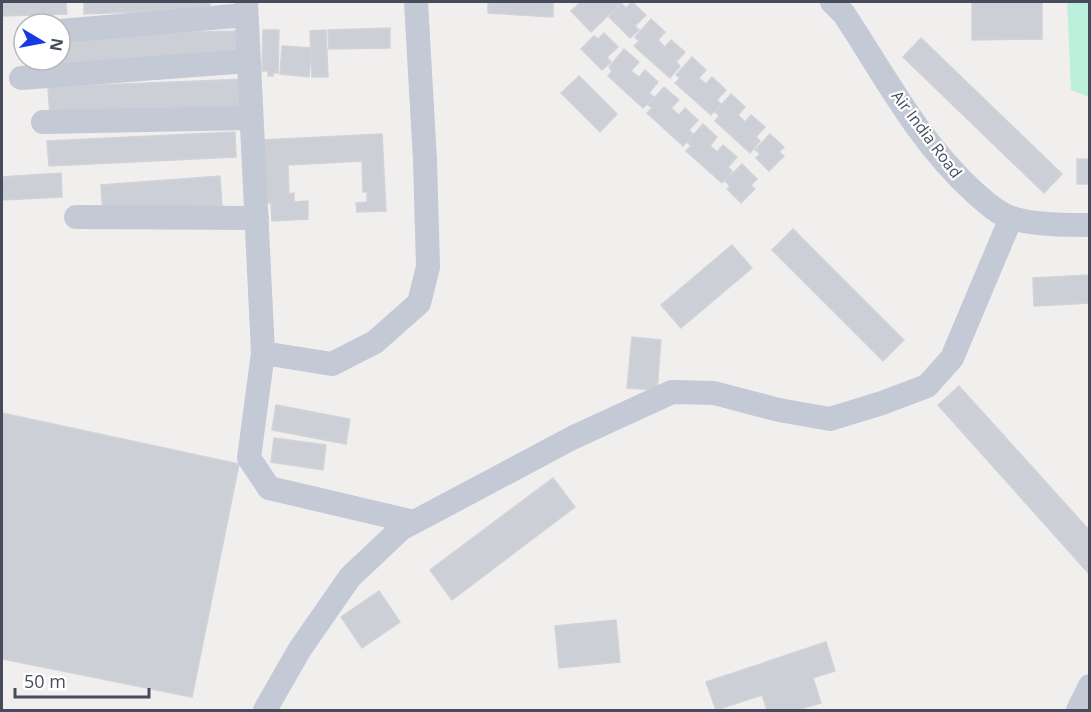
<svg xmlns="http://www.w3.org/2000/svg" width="1091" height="712" viewBox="0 0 1091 712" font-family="'Open Sans',sans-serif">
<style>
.green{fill:#bcf0dd}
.building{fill:#cdcfd6;stroke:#d2d2da;stroke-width:1.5}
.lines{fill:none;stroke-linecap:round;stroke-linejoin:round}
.minor{stroke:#c4c9d6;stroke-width:24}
.labels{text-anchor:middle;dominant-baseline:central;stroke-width:4.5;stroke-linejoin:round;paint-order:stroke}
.street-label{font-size:16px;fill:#464c5c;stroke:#fff}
</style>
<rect width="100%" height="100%" fill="#f1efee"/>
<path class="green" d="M1067,2H1089V97L1071,90Z"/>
<path class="building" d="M2,2H66L67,14L2,16Z
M84,2H210V9L84,14Z
M488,2H553V17L488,13Z
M581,2H622L591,32L571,11Z
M632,2L646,15L635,26L639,30L630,38L609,17L622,4L626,8Z
M972,2H1042V39L972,40Z
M651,19L665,32L658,40L665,47L671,40L685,52L676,62L680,66L670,78L634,46L639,41L635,37Z
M390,28V48L329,49L328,30Z
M263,30H279L278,73H273V76H268V71H262Z
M326,30L328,77H312L310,31Z
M239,31L240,59L40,63V60H60V35Z
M604,33L618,47L607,57L611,62L602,70L581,49L594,36L598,39Z
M921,38L1062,174L1044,193L903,57Z
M282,46L311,48L309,77L280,74Z
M624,49L639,62L631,71L639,77L645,70L658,82L649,93L654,97L643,108L608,76L612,71L609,67Z
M692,57L706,70L699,78L706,84L712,77L726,90L717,100L721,104L711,115L675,83L680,78L676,75Z
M579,76L617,114L600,132L561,93Z
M247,79L249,110L50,118L48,87Z
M664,87L679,100L671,108L679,115L685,108L698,120L689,130L693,134L683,146L647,113L652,108L648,105Z
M731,94L745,107L738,115L745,122L751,115L765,127L756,137L760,141L750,153L715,121L719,116L715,112Z
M703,124L717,137L710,146L717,152L723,145L737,157L728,167L732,171L722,183L686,151L691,146L687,142Z
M235,132L236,157L49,166L47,141Z
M382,134L386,211L357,212L356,203L367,202V192H363L362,161L288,165L289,194L294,193V202L308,201V219L272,221L271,203H265L262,140Z
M770,134L784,147L779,152L784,156L769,171L756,158L760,154L755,150Z
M1077,159H1090V184H1077Z
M742,164L757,179L751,185L755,189L741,203L727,189L730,186L725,181Z
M61,173L62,197L2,200V177Z
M220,176L222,206L103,215L101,185Z
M793,229L904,340L883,361L772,250Z
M732,245L752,268L681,328L661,305Z
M1090,275V303L1034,306L1033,278Z
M632,337L661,340L657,390L627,388Z
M959,386L1090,531V575L938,405Z
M276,405L350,419L346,444L272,430Z
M2,413L239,464L192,697L2,659Z
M274,438L326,445L323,470L271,462Z
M553,478L575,507L452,600L430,570Z
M379,591L400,622L362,648L341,617Z
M616,620L620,662L559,668L555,626Z
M826,642L835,671L813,678L821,703L797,710H767L762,695L716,710L706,682Z"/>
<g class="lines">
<path class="minor" d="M246,2L263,353L249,458L269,488L414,522
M832,2L844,14C885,76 918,141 974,192C984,201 998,214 1012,218C1033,225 1067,225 1090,225
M60,31L246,15
M21,78L249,61
M43,122L251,118
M76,217L257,218
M263,353L332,364L375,342L419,303L428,267L425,160L416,2
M265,710L300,649L350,577L401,529L572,438L672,392L714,393L779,410L830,419L882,403L927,386L952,358L1011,218
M1078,710L1090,686"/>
</g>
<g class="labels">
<g class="street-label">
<text transform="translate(927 134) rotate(53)">Air India Road</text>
</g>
</g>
<rect width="1091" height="712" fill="none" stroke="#464c5c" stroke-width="6"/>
<g transform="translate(42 42) rotate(100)"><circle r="28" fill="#ffffff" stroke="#b5b7be" stroke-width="1.5"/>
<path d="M0-4.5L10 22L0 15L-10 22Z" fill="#1639e3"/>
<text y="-9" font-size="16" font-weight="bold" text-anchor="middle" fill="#464c5c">N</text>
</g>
<path d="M15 688v9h134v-9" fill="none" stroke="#464c5c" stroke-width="3"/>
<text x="24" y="688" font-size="18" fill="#464c5c" stroke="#ffffff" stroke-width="4.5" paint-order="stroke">50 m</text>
</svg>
